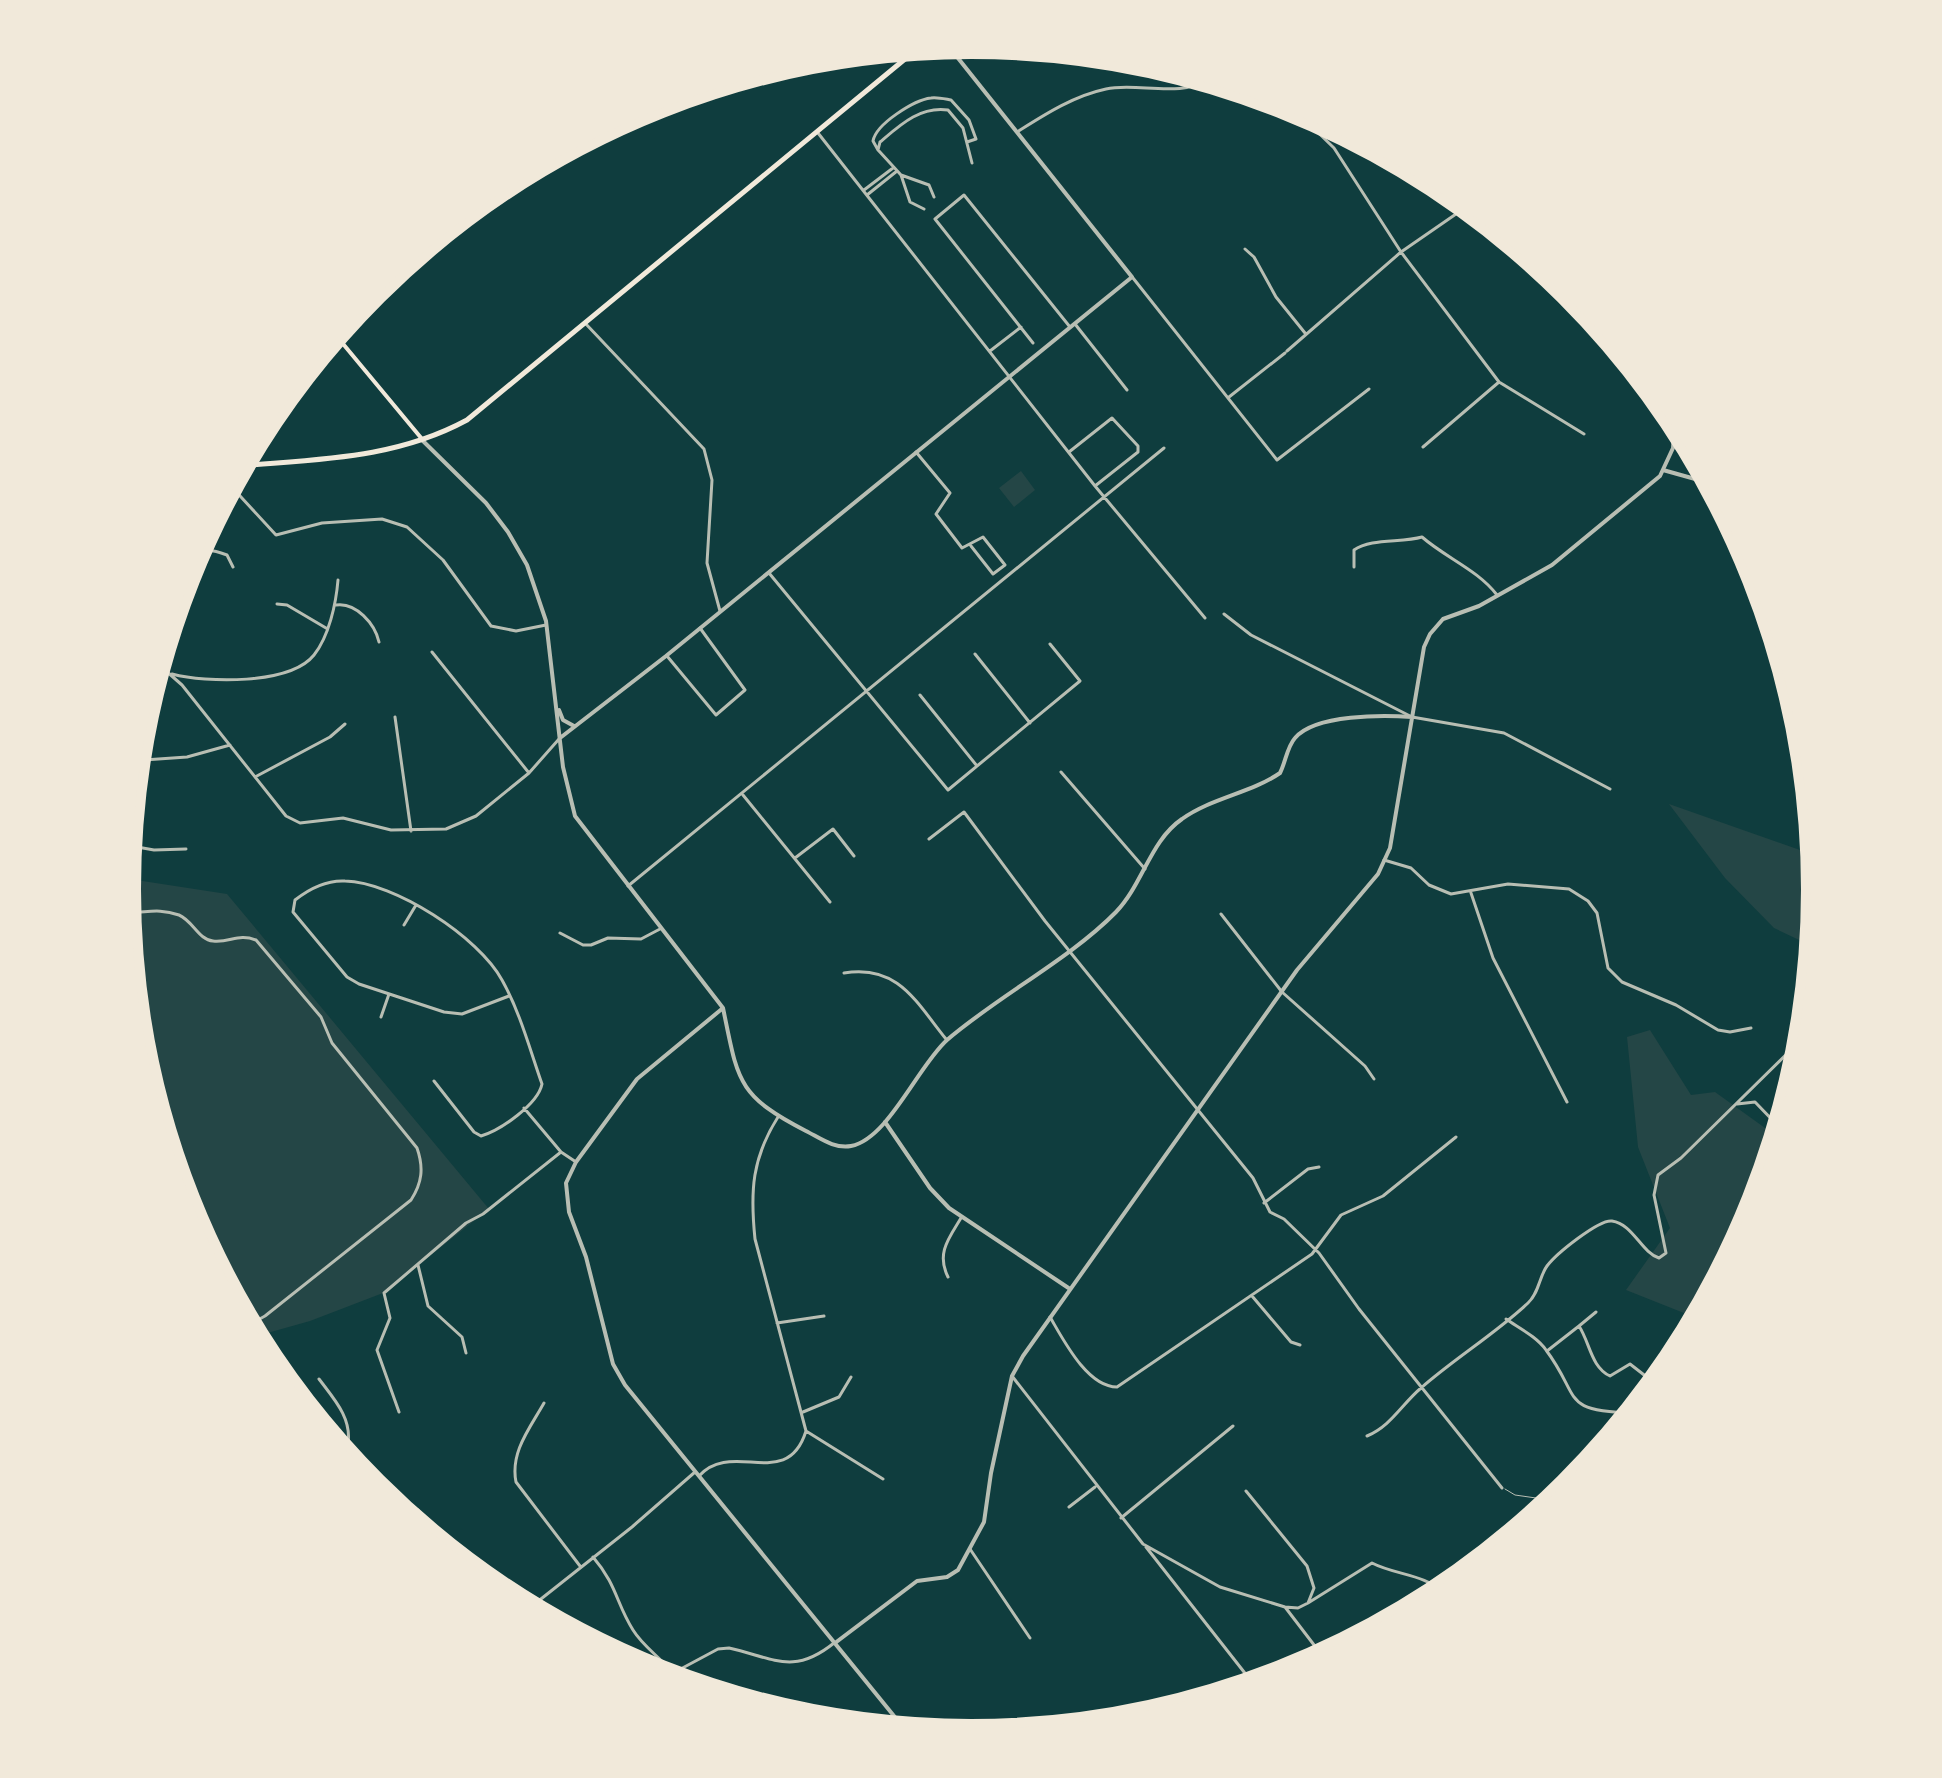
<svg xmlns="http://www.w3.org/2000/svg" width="1942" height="1778" viewBox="0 0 1942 1778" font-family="'Exo 2',sans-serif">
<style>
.green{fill:#244646}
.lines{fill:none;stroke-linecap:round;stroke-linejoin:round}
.service{stroke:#b8beb3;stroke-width:1}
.minor{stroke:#b8beb3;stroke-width:3}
.tertiary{stroke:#b8beb3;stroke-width:4}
.secondary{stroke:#f1e9da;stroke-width:4}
.primary{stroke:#f1e9da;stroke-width:5}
.rim{fill:none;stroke:#f1e9da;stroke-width:10}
</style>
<rect width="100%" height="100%" fill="#0f3d3e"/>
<path class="green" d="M1021,471L1035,490L1014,507L999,488Z
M1669,804L1817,856L1820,889L1814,947L1774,928L1725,878Z
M123,878L227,894L489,1209L383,1293L310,1321L253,1337L186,1213L138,1054Z
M1650,1030L1691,1095L1715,1092L1779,1138L1755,1214L1699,1319L1626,1290L1670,1228L1638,1147L1627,1037Z"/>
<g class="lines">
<path class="service" d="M1505,1489L1515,1495L1557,1501"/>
<path class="minor" d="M1266,96L1300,115L1334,148L1401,252L1499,382L1584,434
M1312,126L1322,118
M1017,132C1044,115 1073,96 1106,89C1137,82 1182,99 1208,78
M818,133L1095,486L1205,618
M967,142L976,139L969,120L951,100C945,99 937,97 931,98C914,100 876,124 873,141L878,150L880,142C900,125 920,106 948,110L963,128L972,163
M879,151L901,175L929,185L934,197
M901,175L910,202L924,209
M864,190L893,168
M867,195L897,171
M1245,249L1254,257L1276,297L1305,333
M1133,278L1277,460L1369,389
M585,323L704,449L712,480L707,563L720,611
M1075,324L1127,390
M1033,343L935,219L964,195L1070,327
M990,351L1021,327
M1287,351L1401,252L1456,214L1464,201
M1229,397L1285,353
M1423,447L1499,382
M916,452L950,493L936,514L962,548L983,537L1005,565L993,574L971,546
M1069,452L1112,418L1138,446V452L1095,486
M229,484L276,535L322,523L382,519L407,527L443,560L491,626L516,631L546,625
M191,556C204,547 213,550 227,555L233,567
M1354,567V550C1371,538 1401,543 1422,537C1446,558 1478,570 1497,595
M769,573L948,790L1080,681L1050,644
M175,602L181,598L184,574
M277,604L287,605L326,628
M336,605C356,602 375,624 379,642
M1224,614L1251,635L1412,717L1504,733L1610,789
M432,652L529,773
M975,654L1030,723
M667,656L716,715L745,690L700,628
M157,663L182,685L286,816L300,823L343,818L391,830L446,829L476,816L529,773L559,739
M172,674C206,683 290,685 314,655C329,636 336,604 338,580
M920,695L977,766
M395,717L411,831
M134,766L144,760L187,757L230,745
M1061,772L1145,869
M255,777L330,737L345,724
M743,795L830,902
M929,839L964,812L1045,921L1253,1178L1270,1212L1284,1219L1319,1253L1359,1309L1502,1488
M126,845L154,850L186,849
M795,858L833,829L854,856
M1384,860L1411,868L1429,885L1451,894L1508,884L1569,889L1588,901L1597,913L1608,968L1622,982L1676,1005L1718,1030L1730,1032L1751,1028
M628,886L1164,448
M1471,893L1493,958L1567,1102
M124,912C144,914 156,907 179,915C193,921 199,940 213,941C230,943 238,933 256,940L321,1017L332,1043L417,1148C424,1168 422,1183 411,1200L265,1316L247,1326
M1221,914L1282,992L1365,1066L1374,1079
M404,925L416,905
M560,933L583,945H591L608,938L641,939L660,929
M844,973C898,964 916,1002 946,1039
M381,1017L389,994
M434,1081L474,1132L481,1136C501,1130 538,1104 542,1084C530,1050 520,1012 502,980C479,937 394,882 345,881C326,880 309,889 295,900L293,912L347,977L359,984L444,1012L462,1014L509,996
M1737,1104L1755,1102L1781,1129
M524,1108L561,1152L576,1162
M1264,1203L1308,1169L1319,1167
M418,1265L428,1306L462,1337L466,1353
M948,1277C936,1253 949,1238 961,1218
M1252,1296L1291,1342L1300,1345
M1050,1317C1063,1339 1087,1387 1117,1387L1312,1254L1341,1215L1383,1196L1456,1137
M1506,1319C1519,1328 1537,1337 1546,1350C1582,1398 1559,1411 1634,1413
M777,1323L824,1316
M1579,1326L1596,1312
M1547,1351L1579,1326C1590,1343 1591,1367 1610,1376L1630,1364L1657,1385
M1012,1376L1143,1544L1220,1587L1285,1607L1298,1608L1308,1603L1372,1563C1395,1575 1425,1574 1444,1593
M319,1379C334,1399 352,1418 348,1444L339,1451
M544,1403C530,1428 510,1452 516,1482L580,1566
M399,1412L377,1350L390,1318L384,1293L466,1223L483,1214L561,1152
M803,1412L839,1397L851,1377
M806,1431L883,1479
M1367,1436C1391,1426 1402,1404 1421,1388C1455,1358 1495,1334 1528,1303C1539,1293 1539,1277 1547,1266C1556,1254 1599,1219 1612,1221C1633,1224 1641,1252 1659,1258L1666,1253L1654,1195L1658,1175L1681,1158L1806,1035
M699,1476C732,1439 787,1492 806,1431L755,1239C750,1191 752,1158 778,1117
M1246,1491L1307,1566L1314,1588L1308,1603
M1069,1507L1095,1487
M1121,1518L1233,1426
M410,1522L418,1510
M1146,1547L1255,1686
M970,1549L1030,1638
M593,1557C617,1585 616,1603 633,1630C646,1651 668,1661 678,1683
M478,1577L480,1575
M1285,1607L1324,1658
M527,1610L632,1527L695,1472
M640,1670L675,1672L718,1649L729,1648C774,1658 793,1676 834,1643"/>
<path class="tertiary" d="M423,441L486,503L508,532L527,565L546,621L563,767L575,816L723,1008L637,1079L576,1162L566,1183L569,1212L586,1257L613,1364L625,1385L907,1732
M1663,470L1713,484
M559,710L563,720L574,726
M560,738L666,656L1132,277L946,43
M723,1008C738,1080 736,1095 806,1131C820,1138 834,1149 851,1146C888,1139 918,1066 947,1040C998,996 1070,959 1116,912C1143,884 1150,841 1182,819C1211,798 1251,793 1280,773C1286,761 1287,747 1295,738C1315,714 1384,715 1412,717
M885,1122L930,1188L949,1208L1070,1289
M835,1643L917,1581L947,1577L958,1570L984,1522L991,1473L1012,1376L1023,1356L1297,970L1378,874L1390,848L1424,647L1430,634L1443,619L1479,606L1552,565L1660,476L1673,448L1675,415"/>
<path class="secondary" d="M334,333L422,439"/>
<path class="primary" d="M239,466C319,459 395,459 467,420L922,45"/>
</g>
<path d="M0 0H1942V1778H0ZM136 889a835 835 0 1 1 1670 0a835 835 0 1 1-1670 0Z" fill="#f1e9da" fill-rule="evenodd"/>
<path class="rim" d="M136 889a835 835 0 1 1 1670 0a835 835 0 1 1-1670 0Z"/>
</svg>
